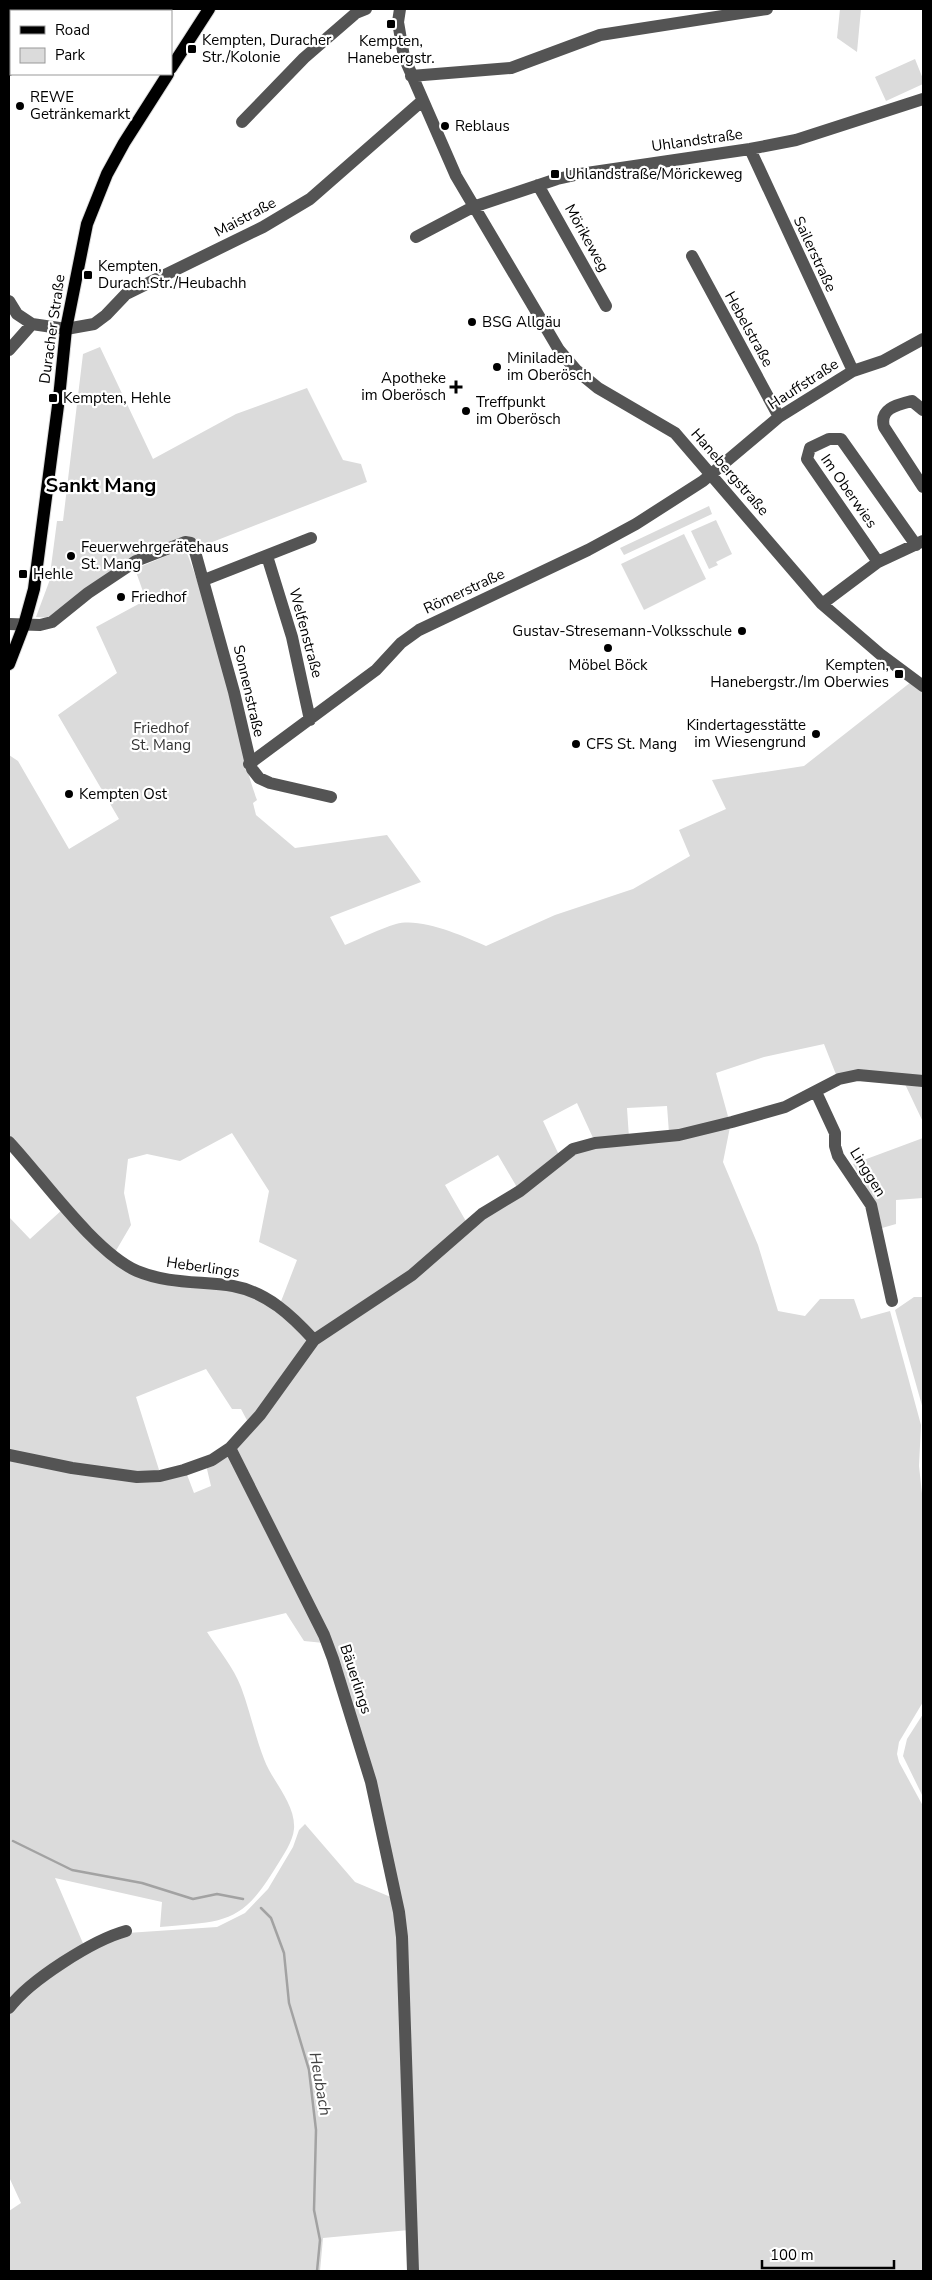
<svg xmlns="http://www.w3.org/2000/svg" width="932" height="2280" viewBox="0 0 932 2280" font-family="'Nunito Sans',sans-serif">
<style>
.green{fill:#dbdbdb}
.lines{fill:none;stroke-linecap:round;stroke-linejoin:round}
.stream{stroke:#a2a2a2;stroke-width:2.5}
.major-casing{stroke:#dbdbdb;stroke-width:14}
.minor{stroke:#545454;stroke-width:12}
.major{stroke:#000;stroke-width:12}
.poi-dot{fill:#000;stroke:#fff;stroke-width:2}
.labels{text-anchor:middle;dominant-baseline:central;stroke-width:4.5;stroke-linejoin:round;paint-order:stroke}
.poi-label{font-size:15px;fill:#000;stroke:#fff;text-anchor:start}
.street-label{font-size:15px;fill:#000;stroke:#fff}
.park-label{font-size:15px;fill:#323232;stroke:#fff}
.water-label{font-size:16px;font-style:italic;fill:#434343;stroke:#fff}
.district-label{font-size:20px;font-weight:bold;fill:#000;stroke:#fff}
</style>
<rect width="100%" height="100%" fill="#fff"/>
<path class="green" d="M840,9H861L857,52L837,38Z
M915,59L923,79V84L886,101L875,77Z
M100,347L153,459L236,414L307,388L343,460L361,464L367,482L197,548L183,538L51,618L36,617L49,582L57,521H63L83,354Z
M709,506L712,514L624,555L620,548Z
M716,520L732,554L716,562L718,565L709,569L691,531Z
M684,534L706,579L644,610L621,564Z
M185,548C203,593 216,639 228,686C238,724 243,763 257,800L253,803L256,815L295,848L387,835L421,882L330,917L345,945C362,938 379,929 396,924C421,917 463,936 486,946L555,915L633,889L690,856L679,830L726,809L712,780L804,766L911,682L923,691V1079L837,1077L824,1044L764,1057L716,1073L729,1120L669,1133L667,1106L627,1108L629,1138L594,1140L577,1103L543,1121L559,1155L518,1189L498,1155L445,1185L467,1223L411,1272L315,1335L280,1304L297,1260L259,1242L269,1191L232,1133L180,1161L147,1154L128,1159L124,1193L131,1225L114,1254L9,1136V755L18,761L69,849L119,819L58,715L117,673L96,627L146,600L135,569Z
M904,1082L923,1085V1122Z
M730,1127L723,1162L758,1245L778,1311L805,1316L820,1299H854L861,1319L890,1311L921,1425L919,1466L923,1503V1702L899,1742L897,1754L899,1762L923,1806V2271H415L405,1937L346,1686L233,1449L315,1342L575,1152Z
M923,1138V1198L896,1200V1224L882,1228L876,1204L853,1164Z
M63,1209L134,1274L254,1293L310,1340L249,1424L241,1409H232L206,1369L136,1397L160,1473L137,1475L9,1452V1217L30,1239Z
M914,1297H923V1409L895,1310Z
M229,1452L324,1643L304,1641L286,1613L207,1632C218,1649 234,1668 241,1687C250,1711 255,1736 264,1759C272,1781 296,1804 294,1829C293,1841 283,1856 276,1867C241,1925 224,1921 160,1927L162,1902L55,1878L85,1948L9,2003V1458L72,1471L186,1472L194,1493L211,1486L206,1465Z
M923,1714V1797L903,1756L907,1739Z
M305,1824L355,1882L393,1898L395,1912L409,2230L323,2238L320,2271H9V2211L21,2203L9,2177V2012L68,1963L127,1933L217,1927L245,1913L268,1889L293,1847L299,1830Z"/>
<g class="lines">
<path class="stream" d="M13,1841L72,1870L142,1883L193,1899L217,1894L243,1899
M261,1908L271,1918L284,1953L289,2003L309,2070L316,2130L314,2210L320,2240L317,2271"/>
<g class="major-casing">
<path id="major" d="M171,68L209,9
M9,664L24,625L34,589L59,398L66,329L87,224L107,174L124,143L168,74"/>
</g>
<path class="minor" d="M25,9L27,11
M400,9L398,22L404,57L456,176L559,350L576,370L598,388L675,433L822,604L880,654L923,686
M115,11L120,9
M9,70L11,69
M411,76L511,68L600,35L767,9
M242,122L304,58L356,13L366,9
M750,149L853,371
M538,185L606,306
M416,237L473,207L557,179L580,174L750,149L796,140L923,99
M692,256L779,417
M9,301L17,314L32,324L66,329L94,324L106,315L126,294L263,227L310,199L422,101
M9,350L32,324
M923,410L912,401C896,405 879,409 884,427L923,487
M267,556L292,637L310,720
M878,562L807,459L810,448L829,439H841L916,545
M204,580L311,538
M822,604L878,562L923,541
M9,624L40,625L52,622L88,593L136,561L185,542L191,543L194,548L234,692L252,769L259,778L270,783L331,797
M249,764L376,670L401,643L419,630L588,550L636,524L703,481L779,417L853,371L883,361L923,339
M816,1092L835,1133V1146L838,1156L871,1205L892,1301
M9,1142C42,1177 94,1252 137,1271C168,1284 201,1281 233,1286C267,1292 292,1316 314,1340
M230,1448L324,1635L333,1659L371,1782L399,1912L402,1937L413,2271
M9,1455L72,1468L137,1477L160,1476L184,1470L212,1460L230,1448L260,1415L314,1340L412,1275L482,1214L520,1191L573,1149L595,1143L679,1135L732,1122L785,1107L839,1079L858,1075L923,1081
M9,2008C30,1980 93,1940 126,1931"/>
<use href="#major" class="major"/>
</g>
<g class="poi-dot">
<rect x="386" y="19" width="10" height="10" rx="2.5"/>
<rect x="187" y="44" width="10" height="10" rx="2.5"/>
<circle cx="20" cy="106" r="5"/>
<circle cx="445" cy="126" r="5"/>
<rect x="550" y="169" width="10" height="10" rx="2.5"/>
<rect x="83" y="270" width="10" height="10" rx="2.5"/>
<circle cx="472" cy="322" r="5"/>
<circle cx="497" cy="367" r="5"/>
<path d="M453.5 379.5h5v5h5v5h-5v5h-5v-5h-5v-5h5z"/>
<rect x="48" y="393" width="10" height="10" rx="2.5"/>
<circle cx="466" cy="411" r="5"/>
<circle cx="71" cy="556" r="5"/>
<rect x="18" y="569" width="10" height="10" rx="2.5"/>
<circle cx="121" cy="597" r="5"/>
<circle cx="742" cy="631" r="5"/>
<circle cx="608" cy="648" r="5"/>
<rect x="894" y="669" width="10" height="10" rx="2.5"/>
<circle cx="816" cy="734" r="5"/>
<circle cx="576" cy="744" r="5"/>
<circle cx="69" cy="794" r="5"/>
</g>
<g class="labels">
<g class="poi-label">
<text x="202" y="40">Kempten, Duracher<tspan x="202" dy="17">Str./Kolonie</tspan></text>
<text x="391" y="41" text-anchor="middle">Kempten,<tspan x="391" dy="17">Hanebergstr.</tspan></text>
<text x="30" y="97">REWE<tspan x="30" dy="17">Getränkemarkt</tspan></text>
<text x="455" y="126">Reblaus</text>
<text x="565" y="174">Uhlandstraße/Mörickeweg</text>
<text x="98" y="266">Kempten,<tspan x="98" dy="17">Durach.Str./Heubachh</tspan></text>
<text x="482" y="322">BSG Allgäu</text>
<text x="507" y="358">Miniladen<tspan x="507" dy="17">im Oberösch</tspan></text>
<text x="446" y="378" text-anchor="end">Apotheke<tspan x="446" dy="17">im Oberösch</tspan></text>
<text x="63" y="398">Kempten, Hehle</text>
<text x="476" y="402">Treffpunkt<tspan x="476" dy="17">im Oberösch</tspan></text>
<text x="81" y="547">Feuerwehrgerätehaus<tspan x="81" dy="17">St. Mang</tspan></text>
<text x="33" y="574">Hehle</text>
<text x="131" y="597">Friedhof</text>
<text x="732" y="631" text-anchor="end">Gustav-Stresemann-Volksschule</text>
<text x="608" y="665" text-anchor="middle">Möbel Böck</text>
<text x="889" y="665" text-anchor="end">Kempten,<tspan x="889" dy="17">Hanebergstr./Im Oberwies</tspan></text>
<text x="806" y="725" text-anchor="end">Kindertagesstätte<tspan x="806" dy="17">im Wiesengrund</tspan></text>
<text x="586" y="744">CFS St. Mang</text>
<text x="79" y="794">Kempten Ost</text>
</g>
<g class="street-label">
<text transform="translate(697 140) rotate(-8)">Uhlandstraße</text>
<text transform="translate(245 217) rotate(-28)">Maistraße</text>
<text transform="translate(587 238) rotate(61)">Mörikeweg</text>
<text transform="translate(815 254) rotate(65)">Sailerstraße</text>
<text transform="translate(52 329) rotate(-82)">Duracher Straße</text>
<text transform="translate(749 329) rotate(61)">Hebelstraße</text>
<text transform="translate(803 384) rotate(-33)">Hauffstraße</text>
<text transform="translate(730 472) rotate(49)">Hanebergstraße</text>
<text transform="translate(849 491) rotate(55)">Im Oberwies</text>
<text transform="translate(464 591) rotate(-25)">Römerstraße</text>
<text transform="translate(306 633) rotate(75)">Welfenstraße</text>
<text transform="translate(249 691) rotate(77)">Sonnenstraße</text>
<text transform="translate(868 1172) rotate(58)">Linggen</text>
<text transform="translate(203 1267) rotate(8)">Heberlings</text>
<text transform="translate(356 1679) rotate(72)">Bäuerlings</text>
</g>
<g class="park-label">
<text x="161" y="728">Friedhof<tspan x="161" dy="17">St. Mang</tspan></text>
</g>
<g class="water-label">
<text transform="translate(320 2084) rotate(80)">Heubach</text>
</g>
<g class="district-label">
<text x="101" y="485">Sankt Mang</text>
</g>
</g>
<rect width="932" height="2280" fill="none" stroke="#000000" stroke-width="20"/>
<rect x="10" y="10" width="162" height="65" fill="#ffffff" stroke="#999999"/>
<rect x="20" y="26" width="25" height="8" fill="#000000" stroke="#999999"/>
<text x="55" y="35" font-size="15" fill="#000000">Road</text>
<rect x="20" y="48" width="25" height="15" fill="#dbdbdb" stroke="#999999"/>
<text x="55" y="60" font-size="15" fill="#000000">Park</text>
<path d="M762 2260v8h132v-8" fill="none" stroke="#000000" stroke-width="2.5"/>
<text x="770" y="2260" font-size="15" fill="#000000" stroke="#ffffff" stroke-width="4" paint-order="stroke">100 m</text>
</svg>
